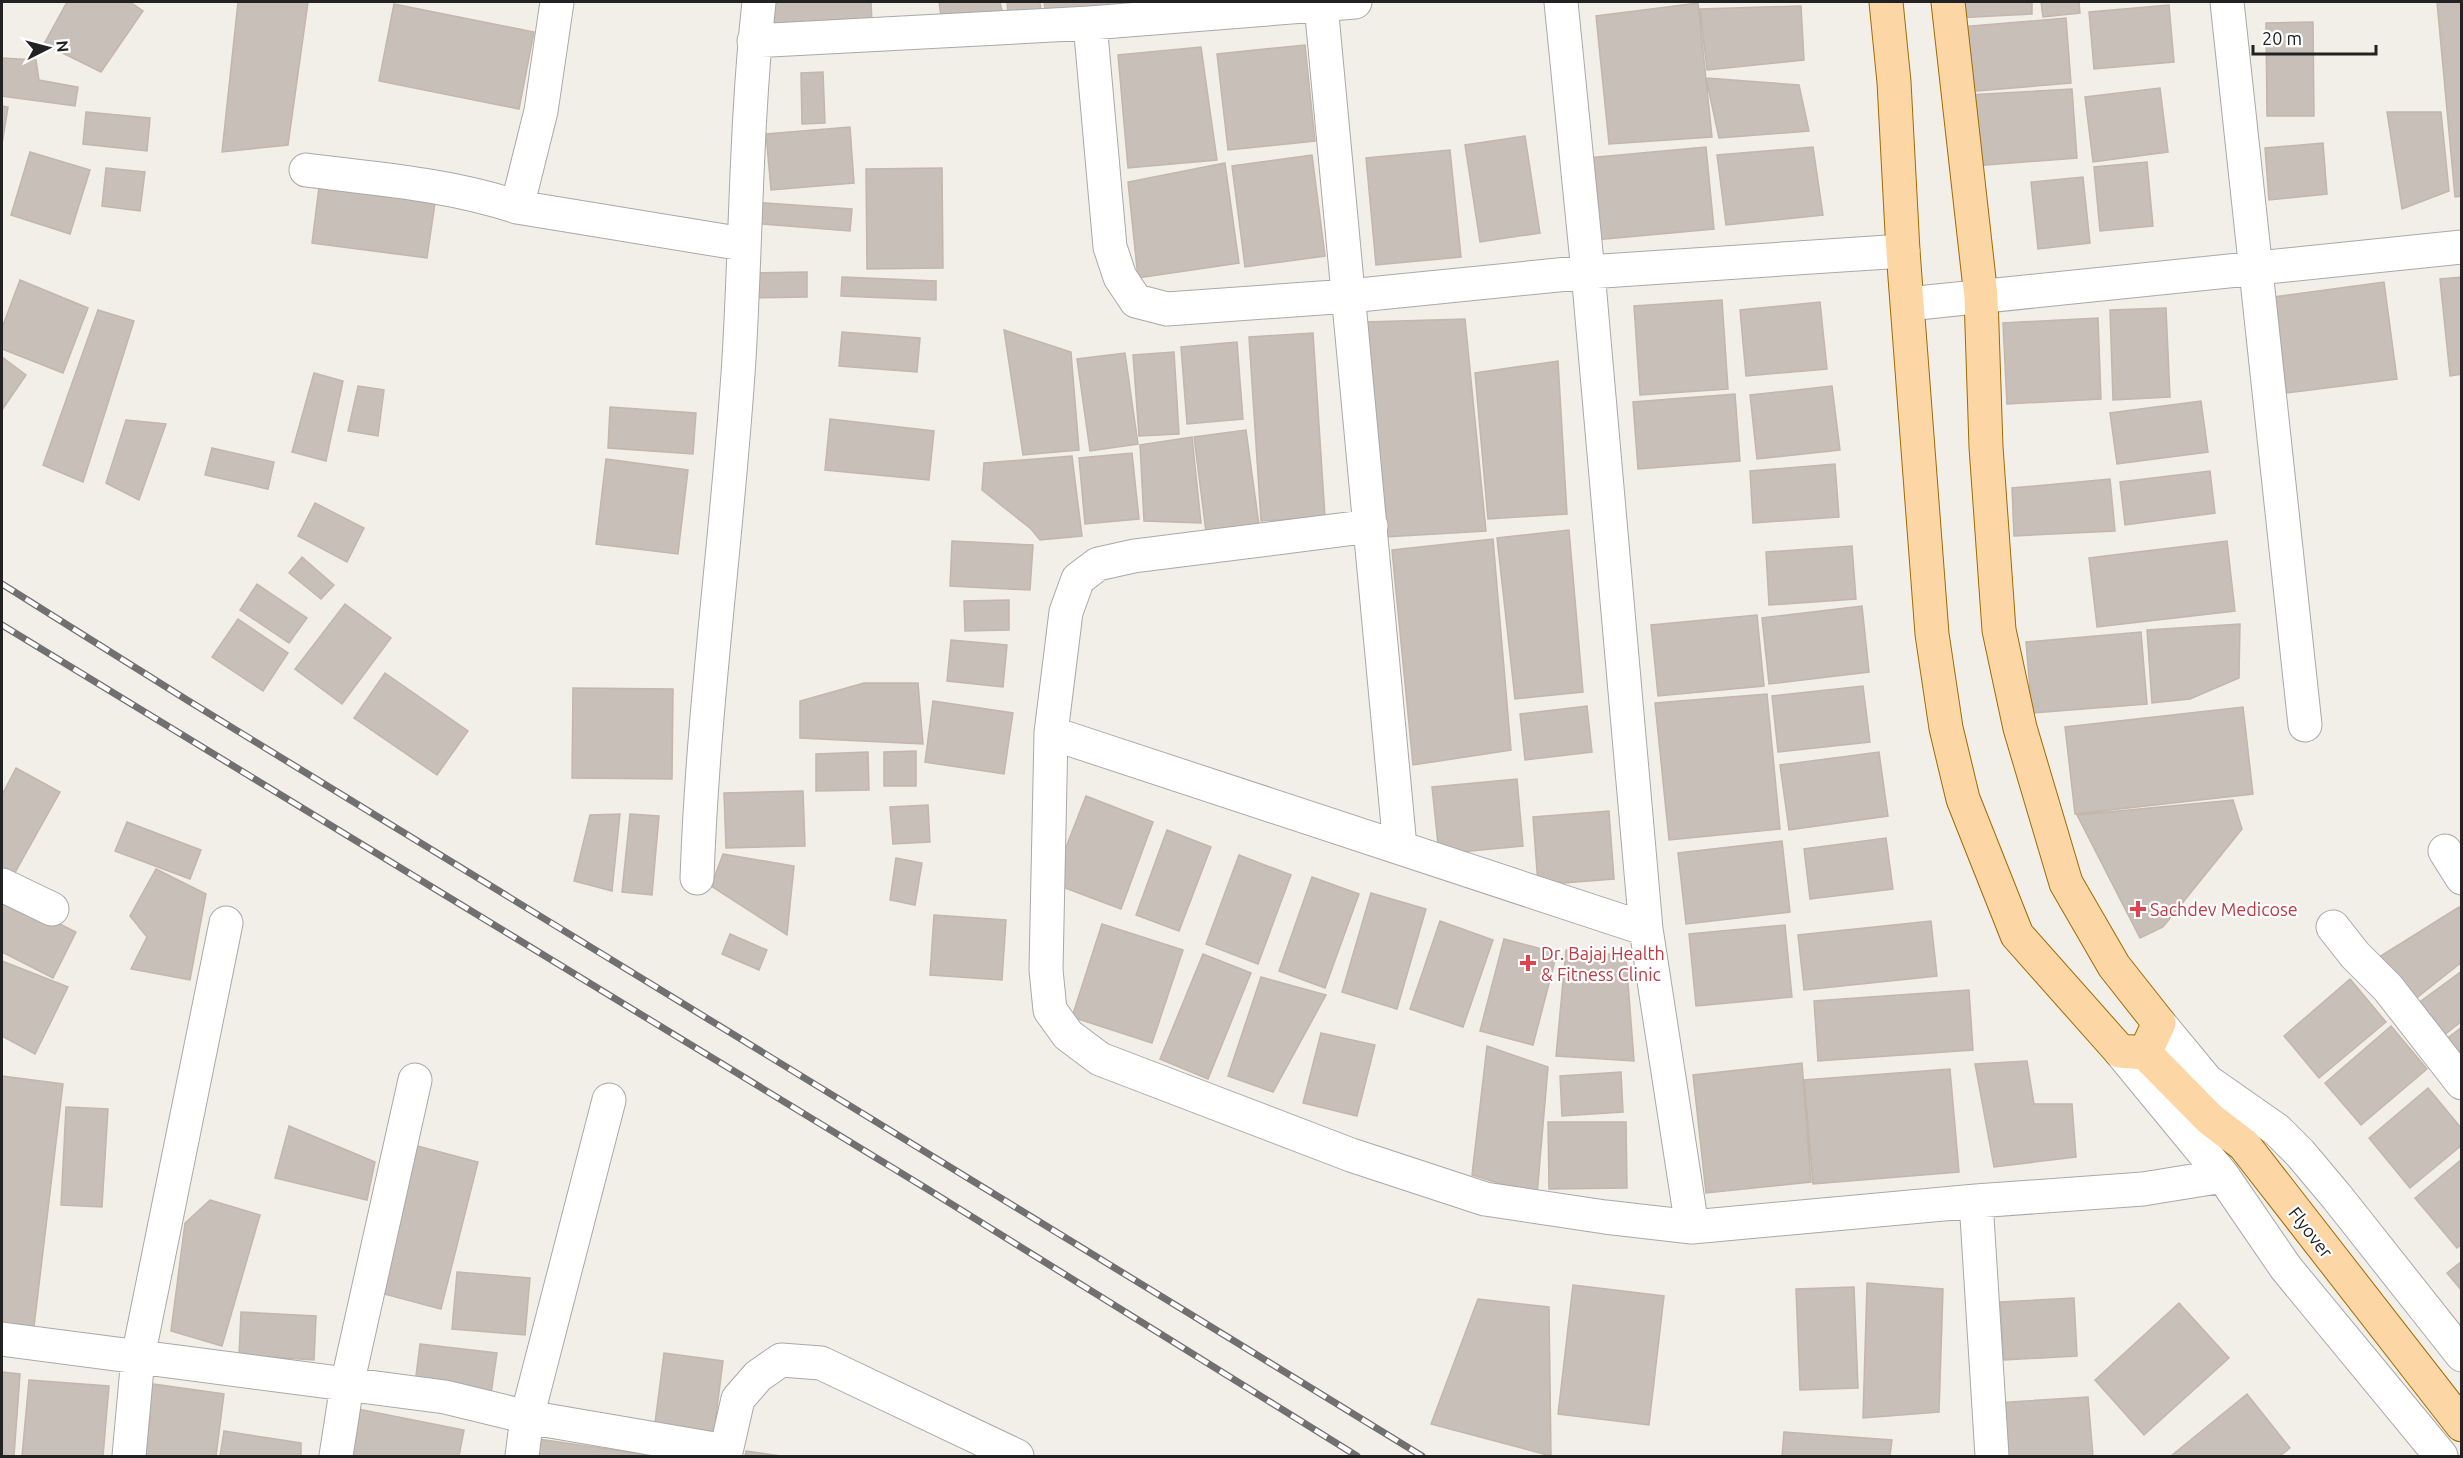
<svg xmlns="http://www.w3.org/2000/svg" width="2463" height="1458" viewBox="0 0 2463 1458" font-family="Ubuntu,sans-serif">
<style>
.building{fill:#c7bfb8;stroke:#c4b6ab;stroke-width:1.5}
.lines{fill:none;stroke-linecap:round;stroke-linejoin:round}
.minor-casing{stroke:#a9a9a9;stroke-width:35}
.major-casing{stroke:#a06b00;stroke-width:35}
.minor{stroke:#fff;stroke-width:33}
.major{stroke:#fcd6a4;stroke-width:33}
.rail-casing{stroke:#707070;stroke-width:7}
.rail{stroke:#fff;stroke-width:4.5;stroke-dasharray:14;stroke-linecap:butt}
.health-dot{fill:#e0444e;stroke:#fff;stroke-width:2}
.labels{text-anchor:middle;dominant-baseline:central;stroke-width:4.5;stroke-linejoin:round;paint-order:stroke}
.health-label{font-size:18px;fill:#be3a42;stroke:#fff;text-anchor:start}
.street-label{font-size:18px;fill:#222;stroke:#fff}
</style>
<rect width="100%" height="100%" fill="#f2efe9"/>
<path class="building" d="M67,2H130L143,11L101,72L44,44Z
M238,2H308L288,145L222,152Z
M770,2H871L872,24L769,31Z
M939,2H1000L1003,15L941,16Z
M1007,2H1040L1041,11L1008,14Z
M1044,2H1101L1102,15L1046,18Z
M1101,2H1153L1102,9Z
M1955,2H2032V14L1956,18Z
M2041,2H2079L2080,13L2043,17Z
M2437,2H2462V196L2455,197Z
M1698,3L1712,137L1609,144L1596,16Z
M394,4L534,32L519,109L379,81Z
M2169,5L2174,62L2094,69L2089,12Z
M1801,6L1804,60L1707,70L1700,9Z
M2066,18L2071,83L1965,92L1960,27Z
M2313,22L2314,116H2267L2266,23Z
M1305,45L1315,141L1228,150L1217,54Z
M1201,47L1217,160L1128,168L1118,55Z
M2,58L36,60L39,80L78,87L75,106L2,96Z
M823,72L825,123L802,124L801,73Z
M1706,78L1799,85L1809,131L1719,138Z
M2160,88L2168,152L2093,162L2085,97Z
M2072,89L2077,158L1974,166L1968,95Z
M2,106L8,107L2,144Z
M86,112L150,118L147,151L83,144Z
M2387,112H2441L2449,191L2402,209Z
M850,127L854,183L771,190L766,134Z
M1525,136L1540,233L1480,242L1465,145Z
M2323,143L2327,194L2269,200L2265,148Z
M1706,147L1714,229L1595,240L1587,158Z
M1813,147L1823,215L1726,225L1717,155Z
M1450,150L1461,257L1376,265L1366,158Z
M30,152L90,170L70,234L11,215Z
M1312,155L1325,256L1245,267L1232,166Z
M2147,162L2153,226L2100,231L2094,167Z
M1225,163L1239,263L1138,278L1128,182Z
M106,168L145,172L140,211L102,206Z
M942,168L943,268L867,269L866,169Z
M2083,177L2090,243L2038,249L2031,182Z
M319,187L435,203L427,258L312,243Z
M752,202L852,209L850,231L751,223Z
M807,272V297L751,298V273Z
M842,277L936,281V300L841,296Z
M2462,277V374L2450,376L2440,279Z
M20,280L88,308L63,373L2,349V328Z
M2384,282L2397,379L2287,393L2274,297Z
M1722,300L1728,389L1640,395L1634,306Z
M1820,302L1827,369L1746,376L1740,310Z
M2166,308L2170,397L2113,400L2110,310Z
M98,310L134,321L83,482L43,465Z
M2098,318L2101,399L2007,404L2003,323Z
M1465,319L1486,531L1385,537L1365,322Z
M1004,330L1071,352L1079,450L1023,455Z
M842,332L920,338L917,372L839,366Z
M1313,333L1325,517L1261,521L1249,337Z
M1237,342L1243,419L1187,424L1181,347Z
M1174,352L1179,434L1139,436L1133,355Z
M1125,353L1138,444L1090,451L1077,359Z
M2,357L26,375L2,410Z
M1558,361L1567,514L1488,519L1475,373Z
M314,373L343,381L326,461L292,452Z
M358,386L384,390L378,436L348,431Z
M1832,386L1840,450L1757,459L1750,395Z
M1735,394L1740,461L1638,469L1633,402Z
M2201,401L2208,452L2117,464L2110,413Z
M610,407L696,413L693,454L608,448Z
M830,419L934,431L929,480L825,470Z
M126,420L166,424L139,500L106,483Z
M1246,430L1259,525L1206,532L1194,437Z
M1192,437L1201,523L1144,521L1140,445Z
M212,448L274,462L268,489L205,475Z
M1132,453L1139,519L1085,524L1079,458Z
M1072,456L1082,536L1040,540L1031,529L982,490L984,463Z
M606,459L688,470L678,554L596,544Z
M1835,464L1839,517L1753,523L1750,471Z
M2210,471L2215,513L2125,525L2120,482Z
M2110,479L2115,531L2014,536L2012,488Z
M315,503L364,528L347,562L298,536Z
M1569,530L1583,692L1515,699L1497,538Z
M1493,539L1511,750L1413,765L1392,550Z
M952,541L1033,545L1030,590L950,586Z
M2227,541L2235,611L2097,627L2089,558Z
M1852,546L1856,599L1769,605L1766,552Z
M302,557L334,585L321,599L289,573Z
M257,584L307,618L289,643L240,610Z
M1009,600V630L965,631L964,601Z
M345,604L391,638L342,704L295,669Z
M1862,606L1869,672L1769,684L1762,618Z
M1757,615L1764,686L1658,696L1651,625Z
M238,619L288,653L263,691L212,657Z
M2240,624L2239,678L2190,699L2152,703L2147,630Z
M2141,632L2147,704L2032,713L2026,642Z
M951,640L1007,645L1003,687L947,681Z
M385,673L468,731L437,775L354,718Z
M864,683H918L923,744L800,738V701Z
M1863,686L1870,742L1778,752L1772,696Z
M573,688L673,689L672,779L572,778Z
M1767,694L1780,829L1669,840L1655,703Z
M933,701L1013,713L1004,774L925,762Z
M1587,706L1592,752L1525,760L1520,714Z
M2243,707L2253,794L2075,814L2065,727Z
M916,751V786H884V752Z
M868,752L869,790L816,791V754Z
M1879,752L1888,816L1789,830L1780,765Z
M16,768L60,792L12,878L2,871V795Z
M1517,779L1523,846L1439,854L1432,787Z
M803,791L805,846L726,848L724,793Z
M1086,796L1153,822L1121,909L1052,883Z
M2233,800L2242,829L2163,927L2140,938L2077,815Z
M928,805L930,842L893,844L890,807Z
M1609,811L1614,879L1538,885L1533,817Z
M620,814L612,891L574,881L590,815Z
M630,814L659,816L652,895L622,892Z
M127,822L201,850L190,879L115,851Z
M1167,830L1211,847L1179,931L1136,915Z
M1886,838L1893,889L1810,899L1804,849Z
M1782,841L1790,912L1686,924L1678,853Z
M723,854L794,866L787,935L711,886Z
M1239,855L1291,875L1258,964L1206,944Z
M896,858L922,863L915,905L890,900Z
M156,869L206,894L190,980L131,969L147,937L130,916Z
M1312,877L1359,894L1325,988L1279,971Z
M1371,893L1426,909L1397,1009L1342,992Z
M6,897L76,932L53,978L2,952V906Z
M2459,907L2462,911V962L2414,1000L2376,959Z
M934,915L1006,920L1002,980L930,975Z
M1440,921L1493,940L1463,1027L1410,1009Z
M1931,921L1937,976L1804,990L1798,935Z
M1102,924L1183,950L1152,1043L1072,1017Z
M1785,925L1792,997L1696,1006L1689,934Z
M730,934L767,950L759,970L722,954Z
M1504,939L1557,953L1533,1045L1480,1031Z
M1566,950L1626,956L1634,1061L1556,1056Z
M1203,954L1251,973L1208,1079L1160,1059Z
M2,961L68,987L35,1054L2,1036Z
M2462,971V1021L2443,1036L2417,1004Z
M1261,977L1326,995L1273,1092L1228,1076Z
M2350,979L2386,1022L2319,1078L2284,1036Z
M1969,990L1973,1050L1818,1061L1814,1001Z
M2391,1026L2427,1069L2361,1125L2325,1083Z
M2462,1027V1068L2441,1043Z
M1321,1033L1375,1045L1357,1116L1303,1103Z
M1487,1046L1548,1067L1537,1195L1472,1175Z
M2027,1061L2034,1104H2072L2076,1157L1994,1167L1975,1064Z
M1802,1063L1811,1182L1706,1193L1693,1075Z
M1950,1069L1959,1172L1813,1184L1804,1080Z
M1621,1072L1623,1112L1562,1116L1560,1076Z
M2,1076L63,1084L33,1335L2,1330Z
M2428,1088L2462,1129V1145L2410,1188L2369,1138Z
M66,1107L108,1109L102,1207L61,1205Z
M1548,1122H1626L1627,1188L1549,1189Z
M289,1126L375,1162L367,1200L275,1178Z
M410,1144L478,1162L441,1309L373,1291Z
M2462,1159V1244L2457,1248L2415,1198Z
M210,1200L260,1215L222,1346L171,1331L185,1223Z
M2462,1261V1291L2447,1273Z
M457,1272L530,1278L525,1335L452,1329Z
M1867,1283L1943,1289L1939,1412L1863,1418Z
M1573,1285L1664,1296L1649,1425L1558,1414Z
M1854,1287L1858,1388L1800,1390L1796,1289Z
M2074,1298L2077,1356L2004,1360L2000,1302Z
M1478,1299L1549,1307L1551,1456L1431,1424Z
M2179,1303L2229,1358L2144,1435L2095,1380Z
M241,1312L316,1316L314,1360L239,1355Z
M420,1344L497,1353L491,1394L415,1384Z
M664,1353L723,1361L714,1432L655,1423Z
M2,1372L20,1374L14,1456H2Z
M29,1380L109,1386L103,1456H22Z
M139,1382L224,1394L216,1456H144L151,1416Z
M2247,1394L2290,1448L2280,1456H2171Z
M2088,1397L2093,1456H1998L1995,1403Z
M358,1409L464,1430L459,1456H349Z
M224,1431L301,1443V1456H220Z
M1784,1432L1892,1440L1890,1456H1782Z
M531,1438L656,1456H528Z
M746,1451L781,1456H745Z"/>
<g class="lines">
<g class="minor-casing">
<path id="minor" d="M1561,2L1588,272L1646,929L1692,1227
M2227,2L2305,725
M1321,5L1400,847
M1090,23L1110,247L1120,277L1136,301L1167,309L1349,296L1588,272L1903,251
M754,41L1090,23L1355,2
M306,170C376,179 449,184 517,207L743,244
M517,207L541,111L557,2
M1908,304L2462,247
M1371,526L1134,556L1098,564L1078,579L1066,612L1051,733L1046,970L1050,1010L1068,1035L1100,1059L1351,1155L1485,1199L1605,1217L1692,1227L1976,1201L2143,1189L2223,1176
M1051,733L1646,929
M2445,851L2462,878
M697,878C703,704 728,532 739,359C746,240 746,120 759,2
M2,885L52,909
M2333,927L2355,955L2388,988L2462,1083
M2159,1023L2207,1081L2277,1130L2300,1153L2337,1197L2462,1355
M2120,1051L2223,1176L2286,1268L2441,1456
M1976,1201L1992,1456
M2,1339L445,1397L527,1417L726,1451
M129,1456L138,1357L226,923
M336,1456L347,1385L415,1080
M522,1456L527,1417L609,1100
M725,1456L738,1399L758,1376L781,1360L821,1363L1017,1456"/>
</g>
<g class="major-casing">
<path id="major" d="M1886,2L1894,82L1903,251L1932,634L1946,728L1963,799L2017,935L2120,1051L2145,1053L2210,1119L2244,1145L2462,1425
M1948,2L1981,297L1986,447L1999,630L2020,728L2066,883L2114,966L2159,1023L2145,1053"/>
</g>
<use href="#minor" class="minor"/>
<use href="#major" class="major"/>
<g class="rail-casing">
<path id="rail" d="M2,584L187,700L1422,1456
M2,625L924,1187L1357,1456"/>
</g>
<use href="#rail" class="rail"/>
</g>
<g class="health-dot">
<path d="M2135 900h6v6h6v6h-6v6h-6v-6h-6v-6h6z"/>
<path d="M1525 954h6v6h6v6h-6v6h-6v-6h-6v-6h6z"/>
</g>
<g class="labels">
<g class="health-label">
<text x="2150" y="909">Sachdev Medicose</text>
<text x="1541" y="953">Dr. Bajaj Health<tspan x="1541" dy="21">&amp; Fitness Clinic</tspan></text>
</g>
<g class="street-label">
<text transform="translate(2311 1232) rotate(52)">Flyover</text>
</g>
</g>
<rect width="2463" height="1458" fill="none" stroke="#222222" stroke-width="6"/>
<g transform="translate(48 48) rotate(84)" stroke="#ffffff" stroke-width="4.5" paint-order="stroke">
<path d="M0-4.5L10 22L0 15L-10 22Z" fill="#222222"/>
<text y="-9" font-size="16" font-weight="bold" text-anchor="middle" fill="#222222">N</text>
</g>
<path d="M2253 45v9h123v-9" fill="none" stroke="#222222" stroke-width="3"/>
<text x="2262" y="45" font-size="18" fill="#222222" stroke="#ffffff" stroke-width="4.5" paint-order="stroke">20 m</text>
</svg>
